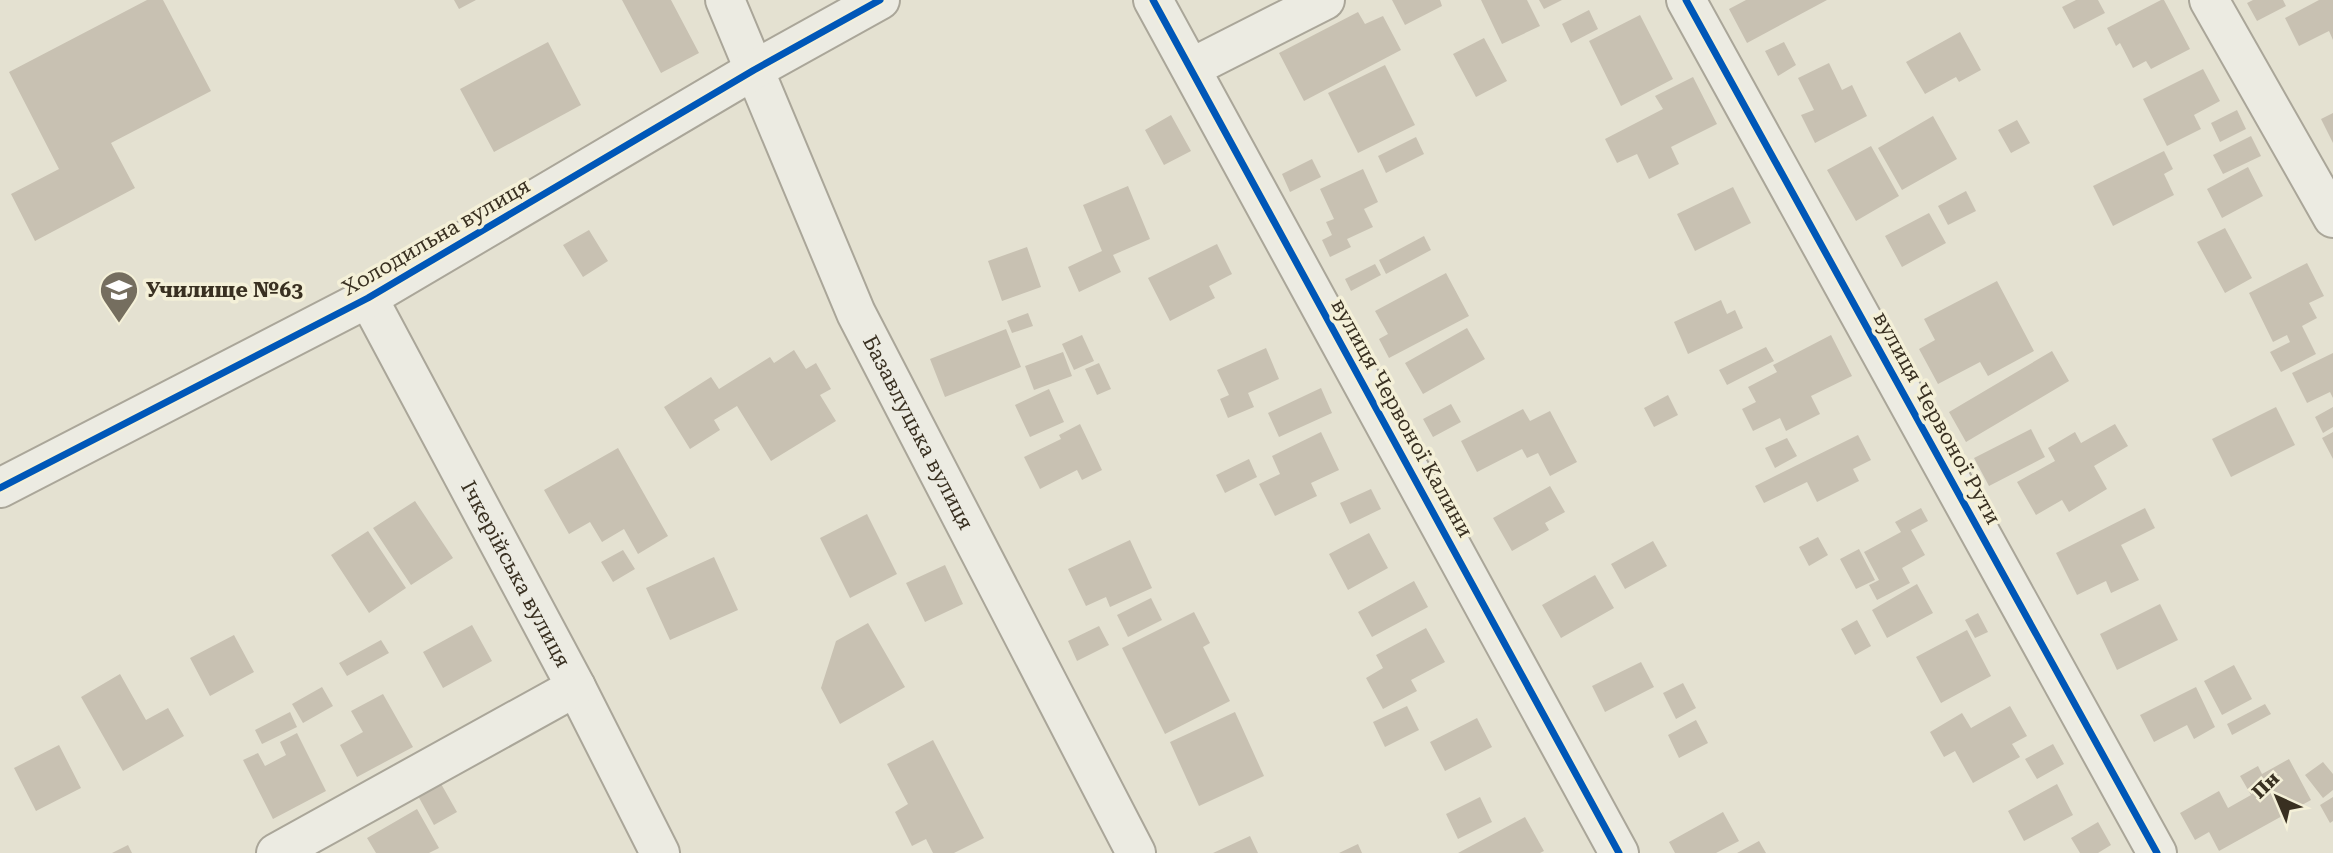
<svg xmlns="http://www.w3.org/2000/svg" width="2333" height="853" viewBox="0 0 2333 853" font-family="'Roboto Serif',serif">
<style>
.building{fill:#c8c1b2}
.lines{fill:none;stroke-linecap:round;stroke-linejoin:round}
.minor-casing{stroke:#aaa699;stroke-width:42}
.minor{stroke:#ecebe2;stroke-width:38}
.cycleway-casing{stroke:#f4f0d8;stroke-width:11}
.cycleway{stroke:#0057b8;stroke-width:7}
.labels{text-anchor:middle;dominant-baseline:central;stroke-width:7;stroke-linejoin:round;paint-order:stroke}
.street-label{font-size:21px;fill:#393021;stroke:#f4f0d8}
.poi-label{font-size:21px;font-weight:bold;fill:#393021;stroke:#f4f0d8;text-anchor:start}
</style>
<rect width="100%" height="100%" fill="#e4e1d1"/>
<path class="building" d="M147,0H163L211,91L111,143L135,188L35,241L11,194L59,169L9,72Z
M454,0H476L459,9Z
M622,0H671L699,53L661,73Z
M1392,0H1440L1442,6L1405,25Z
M1481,0H1527L1540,26L1502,44Z
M1539,0H1562L1544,9Z
M1746,0H1827L1747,43L1729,9Z
M2076,0H2098L2105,13L2074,29L2062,7Z
M2161,0H2164L2190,49L2151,69L2146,61L2133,68L2120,43L2116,46L2107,28Z
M2253,0H2283L2286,6L2257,21L2247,3Z
M2319,0H2333V40L2329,31L2299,46L2285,18Z
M1589,10L1598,29L1571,43L1562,24Z
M1358,12L1365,24L1383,16L1401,50L1304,101L1279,53Z
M1640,15L1673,79L1621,106L1589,41Z
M1960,32L1981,70L1959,82L1956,77L1925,94L1906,62Z
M1484,38L1507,81L1476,97L1453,54Z
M548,42L581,105L494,152L460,89Z
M1784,42L1796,65L1778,76L1765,51Z
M1829,63L1842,90L1852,85L1867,116L1815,143L1801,115L1814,110L1798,78Z
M1385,65L1415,125L1358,153L1328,93Z
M2203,69L2220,101L2194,115L2201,129L2167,146L2143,99Z
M1693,77L1717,124L1671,147L1679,164L1649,179L1637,154L1617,163L1605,139L1663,109L1655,96Z
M2237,110L2246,129L2220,142L2211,123Z
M2333,113V143L2321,119Z
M1171,115L1191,151L1164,165L1145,130Z
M1933,116L1957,159L1902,190L1878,148Z
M2017,120L2030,143L2011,153L1998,130Z
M2251,136L2261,156L2223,174L2213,155Z
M1416,137L1424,154L1386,173L1378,156Z
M1871,146L1899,196L1856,221L1827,170Z
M2164,151L2173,169L2164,174L2174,195L2113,226L2093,186Z
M1312,159L1321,177L1290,192L1282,174Z
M2248,167L2263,196L2222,218L2207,189Z
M1363,169L1378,202L1364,209L1373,227L1347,239L1351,247L1330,257L1322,240L1332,235L1326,222L1334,219L1320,189Z
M1128,186L1150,239L1113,255L1121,272L1079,292L1068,267L1102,251L1083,205Z
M1733,187L1751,223L1695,251L1677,214Z
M1966,191L1976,211L1948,225L1938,206Z
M1929,213L1946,243L1902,267L1885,236Z
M2225,228L2252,278L2225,293L2197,242Z
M589,230L608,261L583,277L563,245Z
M1424,236L1431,250L1386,274L1379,260Z
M1217,244L1232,274L1209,286L1215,298L1170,321L1148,278Z
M1027,247L1041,287L1002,301L988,261Z
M2307,263L2324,296L2309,303L2317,318L2302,326L2316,354L2281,372L2270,352L2290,342L2287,335L2273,342L2249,293Z
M1375,264L1381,275L1351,291L1345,279Z
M1446,273L1469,316L1389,358L1379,339L1388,334L1375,311Z
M1997,281L2034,351L1988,376L1980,362L1938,384L1919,349L1935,340L1924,319Z
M1721,300L1727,314L1735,310L1743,328L1688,354L1674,322Z
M1028,313L1033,326L1012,333L1007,321Z
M1467,328L1485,359L1423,394L1405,363Z
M1006,329L1021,367L945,397L930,359Z
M1082,335L1094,361L1074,370L1062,344Z
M1831,335L1852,376L1811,396L1820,414L1786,431L1780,418L1753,431L1742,409L1756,402L1748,387L1777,372L1773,365Z
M1766,347L1774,361L1727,385L1719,370Z
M1266,348L1279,379L1248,393L1254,407L1228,418L1220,399L1229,395L1217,370Z
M794,350L806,369L816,363L831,389L820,395L836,421L771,461L737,406L714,420L720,430L690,449L664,407L711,377L719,389L770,357L774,363Z
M2052,351L2069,381L1966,442L1949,412Z
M1063,352L1072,376L1034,390L1025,366Z
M2333,353V398L2330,392L2307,403L2292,373Z
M1099,363L1111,389L1097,395L1085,369Z
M1321,388L1332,413L1279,437L1268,413Z
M1049,389L1064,422L1030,437L1015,405Z
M1668,395L1678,415L1654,427L1644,408Z
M1451,404L1461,422L1433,437L1423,419Z
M2276,407L2295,445L2231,477L2212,439Z
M2333,407V427L2323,433L2315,417Z
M1523,409L1530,421L1550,411L1577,462L1550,476L1538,453L1527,458L1522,449L1477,472L1461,441Z
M1080,424L1102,470L1082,480L1077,470L1040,489L1024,457L1061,439L1059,435Z
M2115,424L2128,446L2094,466L2107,489L2069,512L2062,500L2036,515L2017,482L2055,461L2048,448L2075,432L2081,443Z
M2031,429L2045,457L1989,486L1974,458Z
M1321,432L1339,470L1311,483L1317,496L1275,516L1259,484L1280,474L1272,456Z
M2333,432V459L2322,438Z
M1858,435L1871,460L1853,469L1859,481L1817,502L1807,482L1764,503L1755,486Z
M1787,438L1797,456L1775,468L1765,448Z
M618,448L668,536L638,554L624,529L602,542L590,522L569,534L544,490Z
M1249,459L1257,477L1225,493L1216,475Z
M1550,486L1565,512L1545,523L1549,530L1512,551L1493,518Z
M1371,489L1381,509L1350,524L1340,503Z
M415,501L453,558L411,585L373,528Z
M1921,508L1928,521L1911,530L1925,555L1902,568L1910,583L1877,600L1869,585L1879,580L1864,552L1901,532L1895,522Z
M2145,508L2155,528L2121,545L2139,580L2111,593L2106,581L2077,595L2056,553Z
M867,514L897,574L850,598L820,538Z
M368,531L406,588L369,613L331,555Z
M1369,533L1388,568L1348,590L1329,554Z
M1818,537L1828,555L1809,566L1799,547Z
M1130,540L1152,588L1110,607L1106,597L1086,606L1068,569Z
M1653,541L1667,566L1625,589L1611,564Z
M1859,549L1875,580L1856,589L1840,559Z
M623,550L635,569L613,582L601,562Z
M714,557L738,610L670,640L646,588Z
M945,565L963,604L925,622L906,583Z
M1595,575L1614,608L1561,638L1542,605Z
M1414,581L1428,607L1372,637L1358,612Z
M1917,584L1933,613L1887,638L1872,610Z
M1151,598L1162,620L1128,637L1117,615Z
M2160,604L2178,640L2117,670L2100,634Z
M1194,612L1210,643L1203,647L1230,701L1165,734L1122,648Z
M1978,613L1988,632L1975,638L1965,620Z
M1857,620L1871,646L1855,655L1841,629Z
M868,623L905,687L840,724L821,688L836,641Z
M472,625L492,661L443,688L423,652Z
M1099,626L1109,645L1077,661L1068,641Z
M1426,628L1445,662L1411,680L1417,691L1383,709L1366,678L1383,668L1376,655Z
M1967,630L1991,676L1941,703L1916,657Z
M234,635L254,672L210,696L190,658Z
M381,640L389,653L347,676L339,663Z
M1641,662L1654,687L1605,712L1592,686Z
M2234,665L2252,699L2222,715L2204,681Z
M120,674L146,720L168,708L184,736L123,771L81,697Z
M1683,683L1696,708L1676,719L1663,693Z
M322,687L333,706L303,723L292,704Z
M2196,687L2215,727L2194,739L2187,725L2154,742L2140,715Z
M383,694L413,747L357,777L340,745L363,732L351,711Z
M2265,704L2271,714L2232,735L2227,724Z
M1407,706L1419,730L1385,747L1373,722Z
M2010,706L2027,736L2012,744L2020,757L1973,783L1955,751L1944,757L1930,732L1962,713L1971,728Z
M290,712L297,727L262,744L255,730Z
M1235,712L1264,776L1199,806L1170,742Z
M1477,718L1492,747L1445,771L1430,742Z
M1696,720L1708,743L1679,758L1668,735Z
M297,733L326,791L273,819L243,760L258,753L265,766L286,755L280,742Z
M933,740L984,838L954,853H933L926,839L912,846L895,812L908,804L887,764Z
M2053,744L2064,764L2037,779L2025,759Z
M59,745L81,788L36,811L14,768Z
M2289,759L2311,800L2219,851L2209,832L2195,840L2180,813L2219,791L2228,808L2251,795L2240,776L2258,766L2262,774Z
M2323,762L2333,774V790L2323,798L2305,775Z
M440,782L457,812L434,825L417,794Z
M2057,784L2073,815L2024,841L2008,811Z
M1480,797L1492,822L1458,839L1446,814Z
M2333,797V821L2330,823L2320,805Z
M417,809L439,848L429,853H376L367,838Z
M1723,812L1739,841L1716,853H1675L1669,842Z
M1525,817L1544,851L1540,853H1458Z
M2098,822L2111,845L2098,853H2080L2071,838Z
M1250,836L1258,853H1213Z
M1759,841L1766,853H1737Z
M1358,844L1362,853H1339Z
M128,845L132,853H112Z"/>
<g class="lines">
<g class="minor-casing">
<g id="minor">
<path id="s1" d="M725,0L856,313L1136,853"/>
<path d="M1153,0L1619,853"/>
<path d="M1686,0L2157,853"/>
<path d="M2209,0L2333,218"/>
<path d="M1191,68L1325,0"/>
<path id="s2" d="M368,298L576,687L660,853"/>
<path d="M0,488L368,298L754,70L880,0"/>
<path d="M276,853L576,687"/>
</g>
</g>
<use href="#minor" class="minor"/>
<g class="cycleway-casing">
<path id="cycleway" d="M1153,0L1619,853
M1686,0L2157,853
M0,488L368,298L754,70L880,0"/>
</g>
<use href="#cycleway" class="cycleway"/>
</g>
<defs>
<g id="university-pin" transform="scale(2.0125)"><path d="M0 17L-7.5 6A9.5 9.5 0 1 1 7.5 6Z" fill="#756e5f" stroke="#f4f0d8"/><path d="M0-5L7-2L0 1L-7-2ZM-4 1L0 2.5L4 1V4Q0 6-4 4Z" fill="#fff"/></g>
</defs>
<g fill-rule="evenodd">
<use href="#university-pin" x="119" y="290"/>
</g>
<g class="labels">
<g class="street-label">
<text transform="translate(436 237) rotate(-30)">Холодильна вулиця</text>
<text transform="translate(1402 418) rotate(61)">вулиця Червоної Калини</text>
<text transform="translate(1937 418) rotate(61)">вулиця Червоної Рути</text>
<text stroke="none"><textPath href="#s1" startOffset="474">Базавлуцька вулиця</textPath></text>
<text stroke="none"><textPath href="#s2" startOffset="313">Ічкерійська вулиця</textPath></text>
</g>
<g class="poi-label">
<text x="146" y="290">Училище №63</text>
</g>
</g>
<g transform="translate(2277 797) rotate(316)" stroke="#f4f0d8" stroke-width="5" paint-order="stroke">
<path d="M0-5L12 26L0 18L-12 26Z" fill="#393021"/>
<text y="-10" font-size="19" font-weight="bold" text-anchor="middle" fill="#393021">Пн</text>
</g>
</svg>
